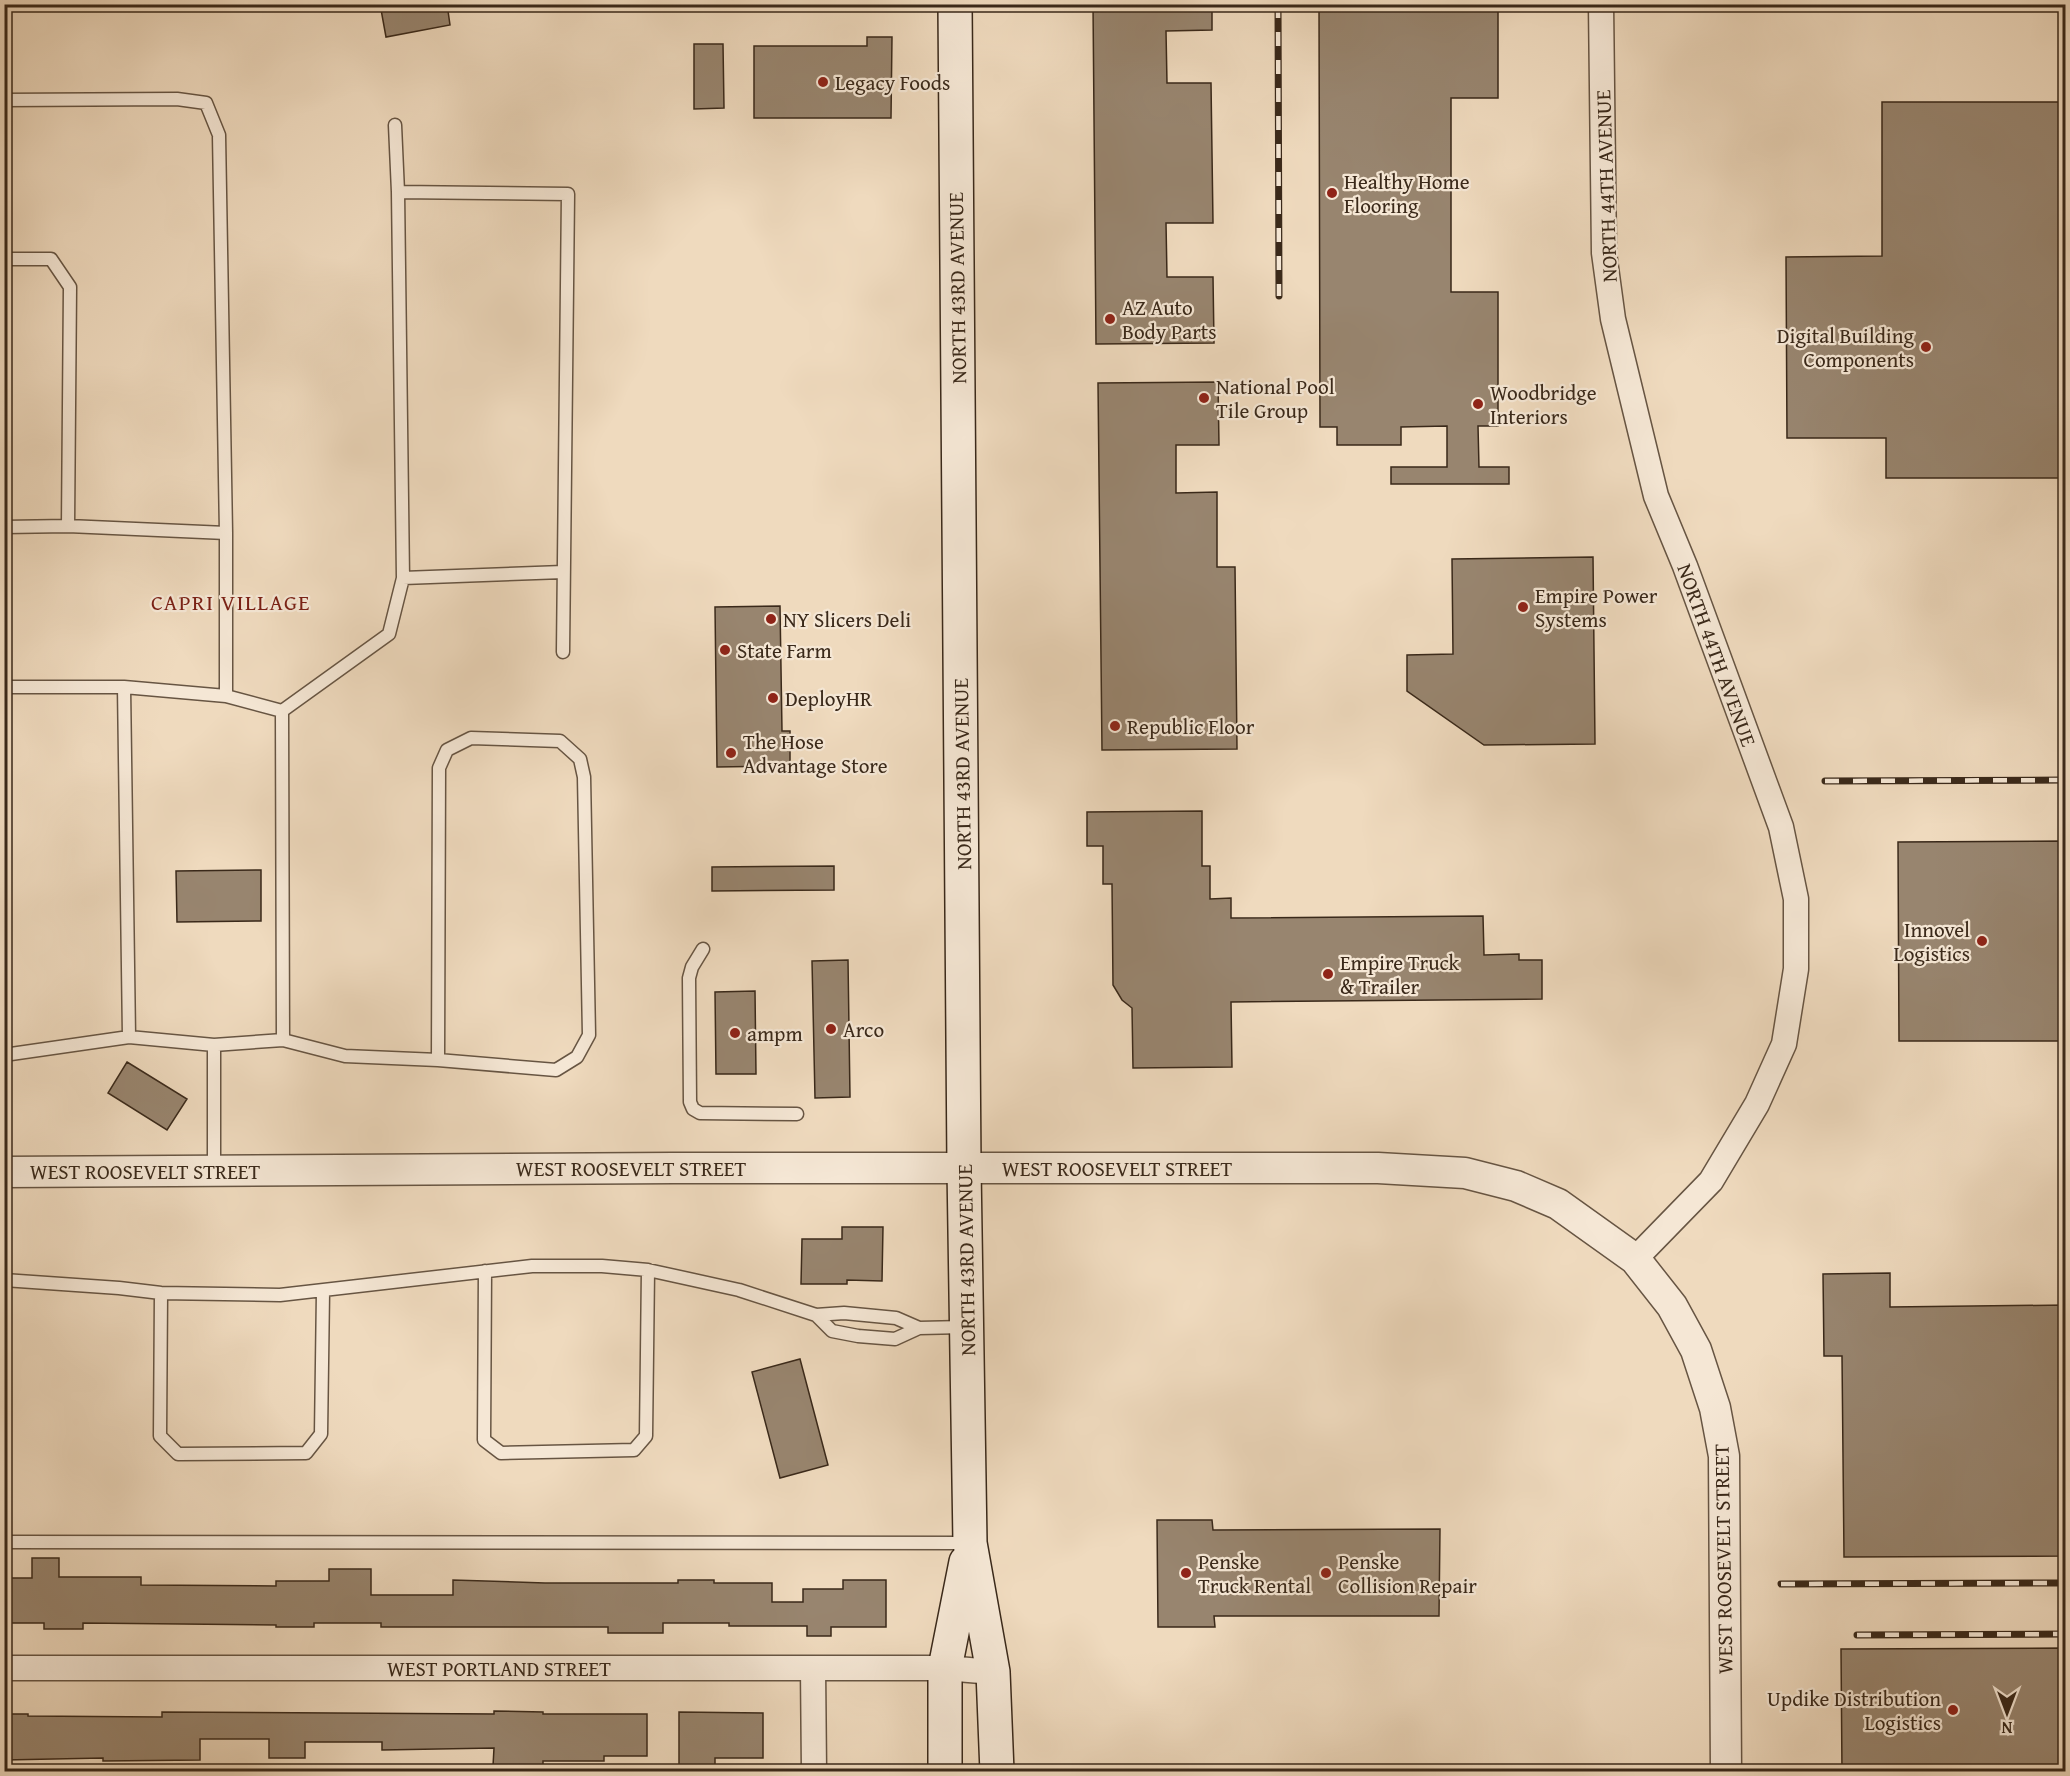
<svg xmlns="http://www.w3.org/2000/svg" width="2070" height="1776" viewBox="0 0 2070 1776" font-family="'Gentium Book Plus',serif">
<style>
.building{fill:#98856f;stroke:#3a291a;stroke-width:1.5}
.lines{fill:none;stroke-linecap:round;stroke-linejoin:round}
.service-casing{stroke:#675543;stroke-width:15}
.minor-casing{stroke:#675543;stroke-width:27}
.tertiary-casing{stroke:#675543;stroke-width:33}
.secondary-casing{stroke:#3a291a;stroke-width:36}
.service{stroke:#f5e7d5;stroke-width:12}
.minor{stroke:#f5e7d5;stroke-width:24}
.tertiary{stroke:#f5e7d5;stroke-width:30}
.secondary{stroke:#f5e7d5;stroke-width:33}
.rail-casing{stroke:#3a291a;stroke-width:7}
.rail{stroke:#f5e7d5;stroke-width:4.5;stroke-dasharray:14;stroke-linecap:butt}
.poi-dot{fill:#8f2418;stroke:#f5e7d5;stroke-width:2}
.labels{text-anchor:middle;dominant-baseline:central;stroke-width:4.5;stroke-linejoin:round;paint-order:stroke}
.poi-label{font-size:21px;fill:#3a291a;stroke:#f5e7d5;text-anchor:start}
.street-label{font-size:21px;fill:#3a291a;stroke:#f5e7d5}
.neighbourhood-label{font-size:22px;letter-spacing:1.5px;fill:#7a1f14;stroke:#f5e7d5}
</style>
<rect width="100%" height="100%" fill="#efdabe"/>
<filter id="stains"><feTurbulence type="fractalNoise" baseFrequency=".00333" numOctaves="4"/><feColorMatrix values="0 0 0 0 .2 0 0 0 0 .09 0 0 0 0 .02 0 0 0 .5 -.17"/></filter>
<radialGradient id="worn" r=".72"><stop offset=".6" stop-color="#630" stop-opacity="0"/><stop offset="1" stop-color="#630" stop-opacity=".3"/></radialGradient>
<path class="building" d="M380,4H447L450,25L386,37Z
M1093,4H1212V30L1166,31L1167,83H1211L1213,223H1166L1167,277H1213L1214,343L1096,344Z
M1319,4H1498V98H1451V292H1498V426H1478L1479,467H1509V484H1391V467H1447V426L1401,427V445H1337V427H1320Z
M867,37H892L891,118H754V46H867Z
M694,44H723L724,108L694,109Z
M1882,102H2066V478H1886V438H1787L1786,257L1882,256Z
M1218,382L1219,445H1176V493L1217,492V567H1235L1237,749L1102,750L1098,383Z
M1593,557L1595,744L1484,745L1407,691V655L1453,654L1452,559Z
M780,606L782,731H790V766L717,767L715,607Z
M1202,811V866H1210V899L1231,898V918L1483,916L1484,955L1519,954V960H1542V999L1231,1002L1232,1067L1133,1068L1132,1008L1122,1000L1113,985L1112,884H1103V846H1087V812Z
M2066,841V1041H1899L1898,842Z
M834,866V890L712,891V867Z
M261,870V921L177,922L176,871Z
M848,960L850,1097L815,1098L812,961Z
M755,991L756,1074H716L715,992Z
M127,1062L187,1099L167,1130L108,1093Z
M842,1227H883L882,1281L847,1280V1284H801L802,1239H842Z
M1890,1273V1307L2066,1305V1556L1844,1557L1842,1356H1824L1823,1274Z
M800,1359L828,1465L780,1478L752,1372Z
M1157,1520H1212L1213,1530L1440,1529L1439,1616H1214L1215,1627H1158Z
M32,1558H59V1577H141V1585L276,1586V1581H329V1569H371V1595H453V1580L545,1583H678V1580H714V1583H772V1602H803V1589H843V1580H886V1627H831V1636H807V1626H729V1623H663V1633H608V1627H381V1623H314V1627H276V1625L83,1623V1629H44V1623H4V1578H32Z
M2066,1648V1772H1842L1841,1649Z
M494,1711L543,1712V1714H647V1756H604V1761H543V1766H493L494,1748L382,1750V1742H305V1758H269V1739H200V1760L103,1761V1758L4,1760V1714H28V1716L162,1717V1712L494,1714Z
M679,1712L763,1713V1758H715V1770H679Z"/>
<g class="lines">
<g class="service-casing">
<path id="service" d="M4,100L177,99L206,103L219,135L226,533V696
M398,192L568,194L563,652
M4,259H51L70,287L68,526
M4,527L68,526L226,533
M403,578L563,572
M4,687H124L226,696L282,711
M124,687L129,1037
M471,738L560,741L580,759L584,777L589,1035L577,1057L556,1070L438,1060L439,768L447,750Z
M703,949L692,967L689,978L690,1102L693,1109L700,1113L797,1114
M283,1040L282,711L389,634L403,578L398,192L395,125
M214,1045V1170
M4,1055L129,1037L214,1045L283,1040L345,1056L438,1060
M485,1271L484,1440L501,1453L634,1450L646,1436L648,1270
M4,1280L119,1288L161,1293L280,1295L532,1266H602L648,1270L739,1290L816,1315L844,1313L896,1318L919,1328L964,1327
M161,1293L160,1436L178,1454L306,1453L321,1434L323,1292
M816,1315L832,1331L858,1336L895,1339L919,1328
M4,1542L969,1543"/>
</g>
<g class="minor-casing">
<path id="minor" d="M1601,4L1604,253L1613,319L1656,496L1685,566L1781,827L1796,899V969L1784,1044L1757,1104L1711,1181L1635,1259
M4,1668H945L993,1672
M813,1668L814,1772"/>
</g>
<g class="tertiary-casing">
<path id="tertiary" d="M4,1172L673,1168H1378L1465,1173L1516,1186L1558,1204L1635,1259L1672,1306L1696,1350L1715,1408L1724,1456L1726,1772"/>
</g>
<g class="secondary-casing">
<path id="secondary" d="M955,4L964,1168L970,1543L993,1672L997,1772
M945,1772V1668L966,1562"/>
</g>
<use href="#service" class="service"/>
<use href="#minor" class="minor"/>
<use href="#tertiary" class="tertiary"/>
<use href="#secondary" class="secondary"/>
<g class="rail-casing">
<path id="rail" d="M1278,4L1279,296
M1825,781L2066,780
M1781,1584L2066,1583
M1857,1635L2066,1634"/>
</g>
<use href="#rail" class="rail"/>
</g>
<g class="poi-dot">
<circle cx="823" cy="82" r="6"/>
<circle cx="1332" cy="193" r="6"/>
<circle cx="1110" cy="319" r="6"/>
<circle cx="1926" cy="347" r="6"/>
<circle cx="1204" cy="398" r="6"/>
<circle cx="1478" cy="404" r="6"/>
<circle cx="1523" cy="607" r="6"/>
<circle cx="771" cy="619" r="6"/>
<circle cx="725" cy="650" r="6"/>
<circle cx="773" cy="698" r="6"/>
<circle cx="1115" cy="726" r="6"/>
<circle cx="731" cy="753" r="6"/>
<circle cx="1982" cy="941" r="6"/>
<circle cx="1328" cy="974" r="6"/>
<circle cx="831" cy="1029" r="6"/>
<circle cx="735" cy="1033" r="6"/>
<circle cx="1186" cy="1573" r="6"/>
<circle cx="1326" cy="1573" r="6"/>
<circle cx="1953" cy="1710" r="6"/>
</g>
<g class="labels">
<g class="poi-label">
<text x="835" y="82">Legacy Foods</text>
<text x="1344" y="181">Healthy Home<tspan x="1344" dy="24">Flooring</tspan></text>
<text x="1122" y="307">AZ Auto<tspan x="1122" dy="24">Body Parts</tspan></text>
<text x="1914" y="335" text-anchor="end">Digital Building<tspan x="1914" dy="24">Components</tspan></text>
<text x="1216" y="386">National Pool<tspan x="1216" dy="24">Tile Group</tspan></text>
<text x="1490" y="392">Woodbridge<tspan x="1490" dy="24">Interiors</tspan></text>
<text x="1535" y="595">Empire Power<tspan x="1535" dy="24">Systems</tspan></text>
<text x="783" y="619">NY Slicers Deli</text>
<text x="737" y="650">State Farm</text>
<text x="785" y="698">DeployHR</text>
<text x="1127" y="726">Republic Floor</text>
<text x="743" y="741">The Hose<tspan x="743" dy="24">Advantage Store</tspan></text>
<text x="1970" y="929" text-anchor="end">Innovel<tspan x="1970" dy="24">Logistics</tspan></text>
<text x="1340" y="962">Empire Truck<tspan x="1340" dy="24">&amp; Trailer</tspan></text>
<text x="843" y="1029">Arco</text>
<text x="747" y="1033">ampm</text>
<text x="1198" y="1561">Penske<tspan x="1198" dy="24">Truck Rental</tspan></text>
<text x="1338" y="1561">Penske<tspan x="1338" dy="24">Collision Repair</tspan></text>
<text x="1941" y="1698" text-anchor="end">Updike Distribution<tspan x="1941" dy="24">Logistics</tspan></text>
</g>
<g class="street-label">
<text transform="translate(1606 186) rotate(-92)">NORTH 44TH AVENUE</text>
<text transform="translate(957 288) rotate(-91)">NORTH 43RD AVENUE</text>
<text transform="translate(1717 655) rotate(70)">NORTH 44TH AVENUE</text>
<text transform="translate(962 774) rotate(-91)">NORTH 43RD AVENUE</text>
<text x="631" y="1168">WEST ROOSEVELT STREET</text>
<text x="1117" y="1168">WEST ROOSEVELT STREET</text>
<text x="145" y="1171">WEST ROOSEVELT STREET</text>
<text transform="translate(966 1260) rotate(-91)">NORTH 43RD AVENUE</text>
<text transform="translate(1723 1559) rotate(-91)">WEST ROOSEVELT STREET</text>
<text x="499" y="1668">WEST PORTLAND STREET</text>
</g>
<g class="neighbourhood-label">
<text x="231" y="602">CAPRI VILLAGE</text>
</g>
</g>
<rect width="2070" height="1776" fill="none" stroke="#efdabe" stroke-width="24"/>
<rect x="6" y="6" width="2058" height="1764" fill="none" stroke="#3a291a" stroke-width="3"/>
<rect x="12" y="12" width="2046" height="1752" fill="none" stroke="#3a291a" stroke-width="1.5"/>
<g transform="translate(2007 1713) rotate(180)" stroke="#f5e7d5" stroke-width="4.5" paint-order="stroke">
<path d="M0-4.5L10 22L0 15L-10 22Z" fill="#3a291a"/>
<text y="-9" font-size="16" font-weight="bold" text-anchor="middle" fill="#3a291a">N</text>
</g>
<rect width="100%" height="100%" filter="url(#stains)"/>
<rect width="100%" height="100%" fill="url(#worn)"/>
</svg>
